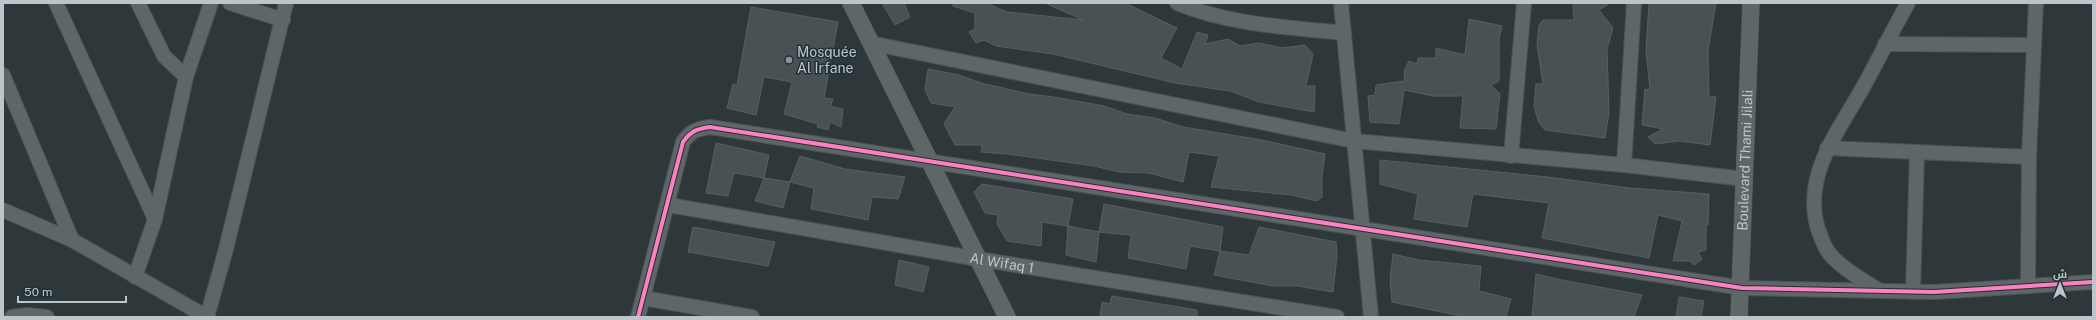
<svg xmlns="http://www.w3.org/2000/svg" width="2096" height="320" viewBox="0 0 2096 320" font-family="'Public Sans',Cairo,sans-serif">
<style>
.building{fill:#495154;stroke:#575f62}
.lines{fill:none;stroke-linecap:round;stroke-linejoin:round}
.minor-casing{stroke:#4c5356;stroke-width:16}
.tertiary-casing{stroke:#4c5356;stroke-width:18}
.minor{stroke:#5e6668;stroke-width:14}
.tertiary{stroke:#5e6668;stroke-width:17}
.cycleway-casing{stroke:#213036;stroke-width:6}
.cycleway{stroke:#ff80c0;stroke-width:4}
.poi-dot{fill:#899498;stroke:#213036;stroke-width:1.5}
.labels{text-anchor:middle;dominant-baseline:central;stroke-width:3;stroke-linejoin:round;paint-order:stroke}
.poi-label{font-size:14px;fill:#bac6ca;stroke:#213036;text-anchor:start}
.street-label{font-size:14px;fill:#bac6ca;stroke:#213036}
</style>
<rect width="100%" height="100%" fill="#2e383b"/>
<path class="building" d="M882,3H904L910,17L895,25Z
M953,3H986L1007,12L1083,20L1045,3H1125L1177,28L1161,58L1182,69L1197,32L1208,35L1205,44L1228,39L1240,46L1259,43L1282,48L1305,45L1313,54L1306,86H1315L1314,112L1259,102L1230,91L1175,83L1053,54L996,46L984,40L976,43L969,32L975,29V13L953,6Z
M1573,3H1610L1599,10L1613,28L1607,49L1609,112L1605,138L1545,130L1539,123L1534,107L1536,84H1543L1537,45L1539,25L1543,20H1574Z
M1649,3H1716L1708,51L1709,96L1716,97L1710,145L1680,141L1655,144L1648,137L1663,129L1642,125L1645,89L1650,90L1646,50Z
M751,7L838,22L824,98L833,99L830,106L843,109L841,127L830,122L828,130L817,127L818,124L784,114L792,82L764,77L756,115L727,108L733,84L737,85Z
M1469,19L1502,26L1499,39V81L1491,85L1500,94L1496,129L1460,128L1463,96H1433L1404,90L1399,124L1370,122L1368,96L1375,95L1376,85L1404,81L1405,69L1409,61L1417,64L1418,58H1436V48L1465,55Z
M928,69L959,75L981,83L1029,94L1054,97L1104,106L1127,114L1155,118L1183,127L1262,140L1325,154L1322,177V197L1317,201L1291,195L1211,187L1219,156L1189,152L1183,182L1149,173L1119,172L1094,166L1008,154L981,152L982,145H955L944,124L955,107L931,103L925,90Z
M716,143L769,155L764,178L734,173L728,196L706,193Z
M800,156L845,169L905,177L898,199L872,197L868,220L811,209L814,188L790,182Z
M1380,160L1548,177L1630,188L1709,194L1708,225H1706V250L1698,252L1702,259L1694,265L1690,261H1673L1682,221L1658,215L1649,258L1542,238L1549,203L1473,194L1467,227L1414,219L1418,194L1380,184Z
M764,178L790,182L783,208L755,201Z
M982,184L1073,199L1068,226L1042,222L1041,246L1007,241L997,224L998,215L985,213L974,192Z
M1104,204L1223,227L1220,251L1190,246L1186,269L1128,258L1131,235L1099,232Z
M1068,226L1099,232L1096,262L1066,255Z
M693,227L775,242L768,266L688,252Z
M1259,227L1336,242L1337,256L1333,292L1297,286H1273L1214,275L1220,251L1249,255Z
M1393,254L1419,260L1481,266L1479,291L1511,299L1506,317H1466L1392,302L1390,280Z
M899,260L929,267L923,292L895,285Z
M1536,274L1562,280L1642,295L1634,317H1532Z
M1112,296L1197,310V317H1100L1102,302L1110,304Z
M1679,297L1704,301L1701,317H1676Z"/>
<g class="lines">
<g class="minor-casing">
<g id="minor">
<path d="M56,3L155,219"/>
<path d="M138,3L164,56L186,77"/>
<path d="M230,3L283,20"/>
<path d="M1177,3C1230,25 1288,27 1344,33"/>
<path d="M1341,3L1371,317"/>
<path d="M870,43L1354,141L1624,165L1745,179"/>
<path d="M1885,44L2034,45"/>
<path d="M3,75L72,240"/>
<path d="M1827,148L2029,157"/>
<path d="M1511,156L1524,3"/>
<path d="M1624,165L1634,3"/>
<path id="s1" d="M669,205L978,259L1337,317"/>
<path d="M3,210L72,240L207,317"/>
<path d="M135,277L155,219L186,77L211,3"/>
<path d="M2028,285L2029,157L2036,3"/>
<path d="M1880,291C1863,280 1842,269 1829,253C1824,247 1821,237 1818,229C1802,176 1838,132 1862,89C1878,61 1892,31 1908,3"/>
<path d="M1913,292L1917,152"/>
<path d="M643,298L752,317"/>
<path d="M12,317L27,315L47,317"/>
<path d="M207,317L226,249L286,3"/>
<path d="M638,317L683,142C691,131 696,129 710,127L1742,288L1934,292L2093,282"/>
</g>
</g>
<g class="tertiary-casing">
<g id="tertiary">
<path d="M851,3L1007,317"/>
<path id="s2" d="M1739,317L1751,3"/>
</g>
</g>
<use href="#minor" class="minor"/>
<use href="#tertiary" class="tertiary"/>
<g class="cycleway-casing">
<path id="cycleway" d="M638,317L683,142C691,131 696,129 710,127L1742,288L1934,292L2093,282"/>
</g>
<use href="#cycleway" class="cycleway"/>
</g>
<circle class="poi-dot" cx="789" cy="60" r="4"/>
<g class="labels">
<g class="poi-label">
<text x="797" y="52">Mosquée<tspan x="797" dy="16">Al Irfane</tspan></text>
</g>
<g class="street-label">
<text stroke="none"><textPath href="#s2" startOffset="157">Boulevard Thami Jilali</textPath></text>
<text stroke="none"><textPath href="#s1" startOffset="338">Al Wifaq 1</textPath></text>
</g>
</g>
<rect width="2096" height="320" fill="none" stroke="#bac6ca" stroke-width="8"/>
<g transform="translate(2060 284)" stroke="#213036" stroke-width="3" paint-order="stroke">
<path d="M0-3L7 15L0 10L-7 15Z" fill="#bac6ca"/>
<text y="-6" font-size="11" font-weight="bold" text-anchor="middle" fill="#bac6ca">ش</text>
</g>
<path d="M18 296v6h108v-6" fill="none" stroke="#bac6ca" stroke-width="2"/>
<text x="24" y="296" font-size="12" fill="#bac6ca" stroke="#213036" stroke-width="3" paint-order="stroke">50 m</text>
</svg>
